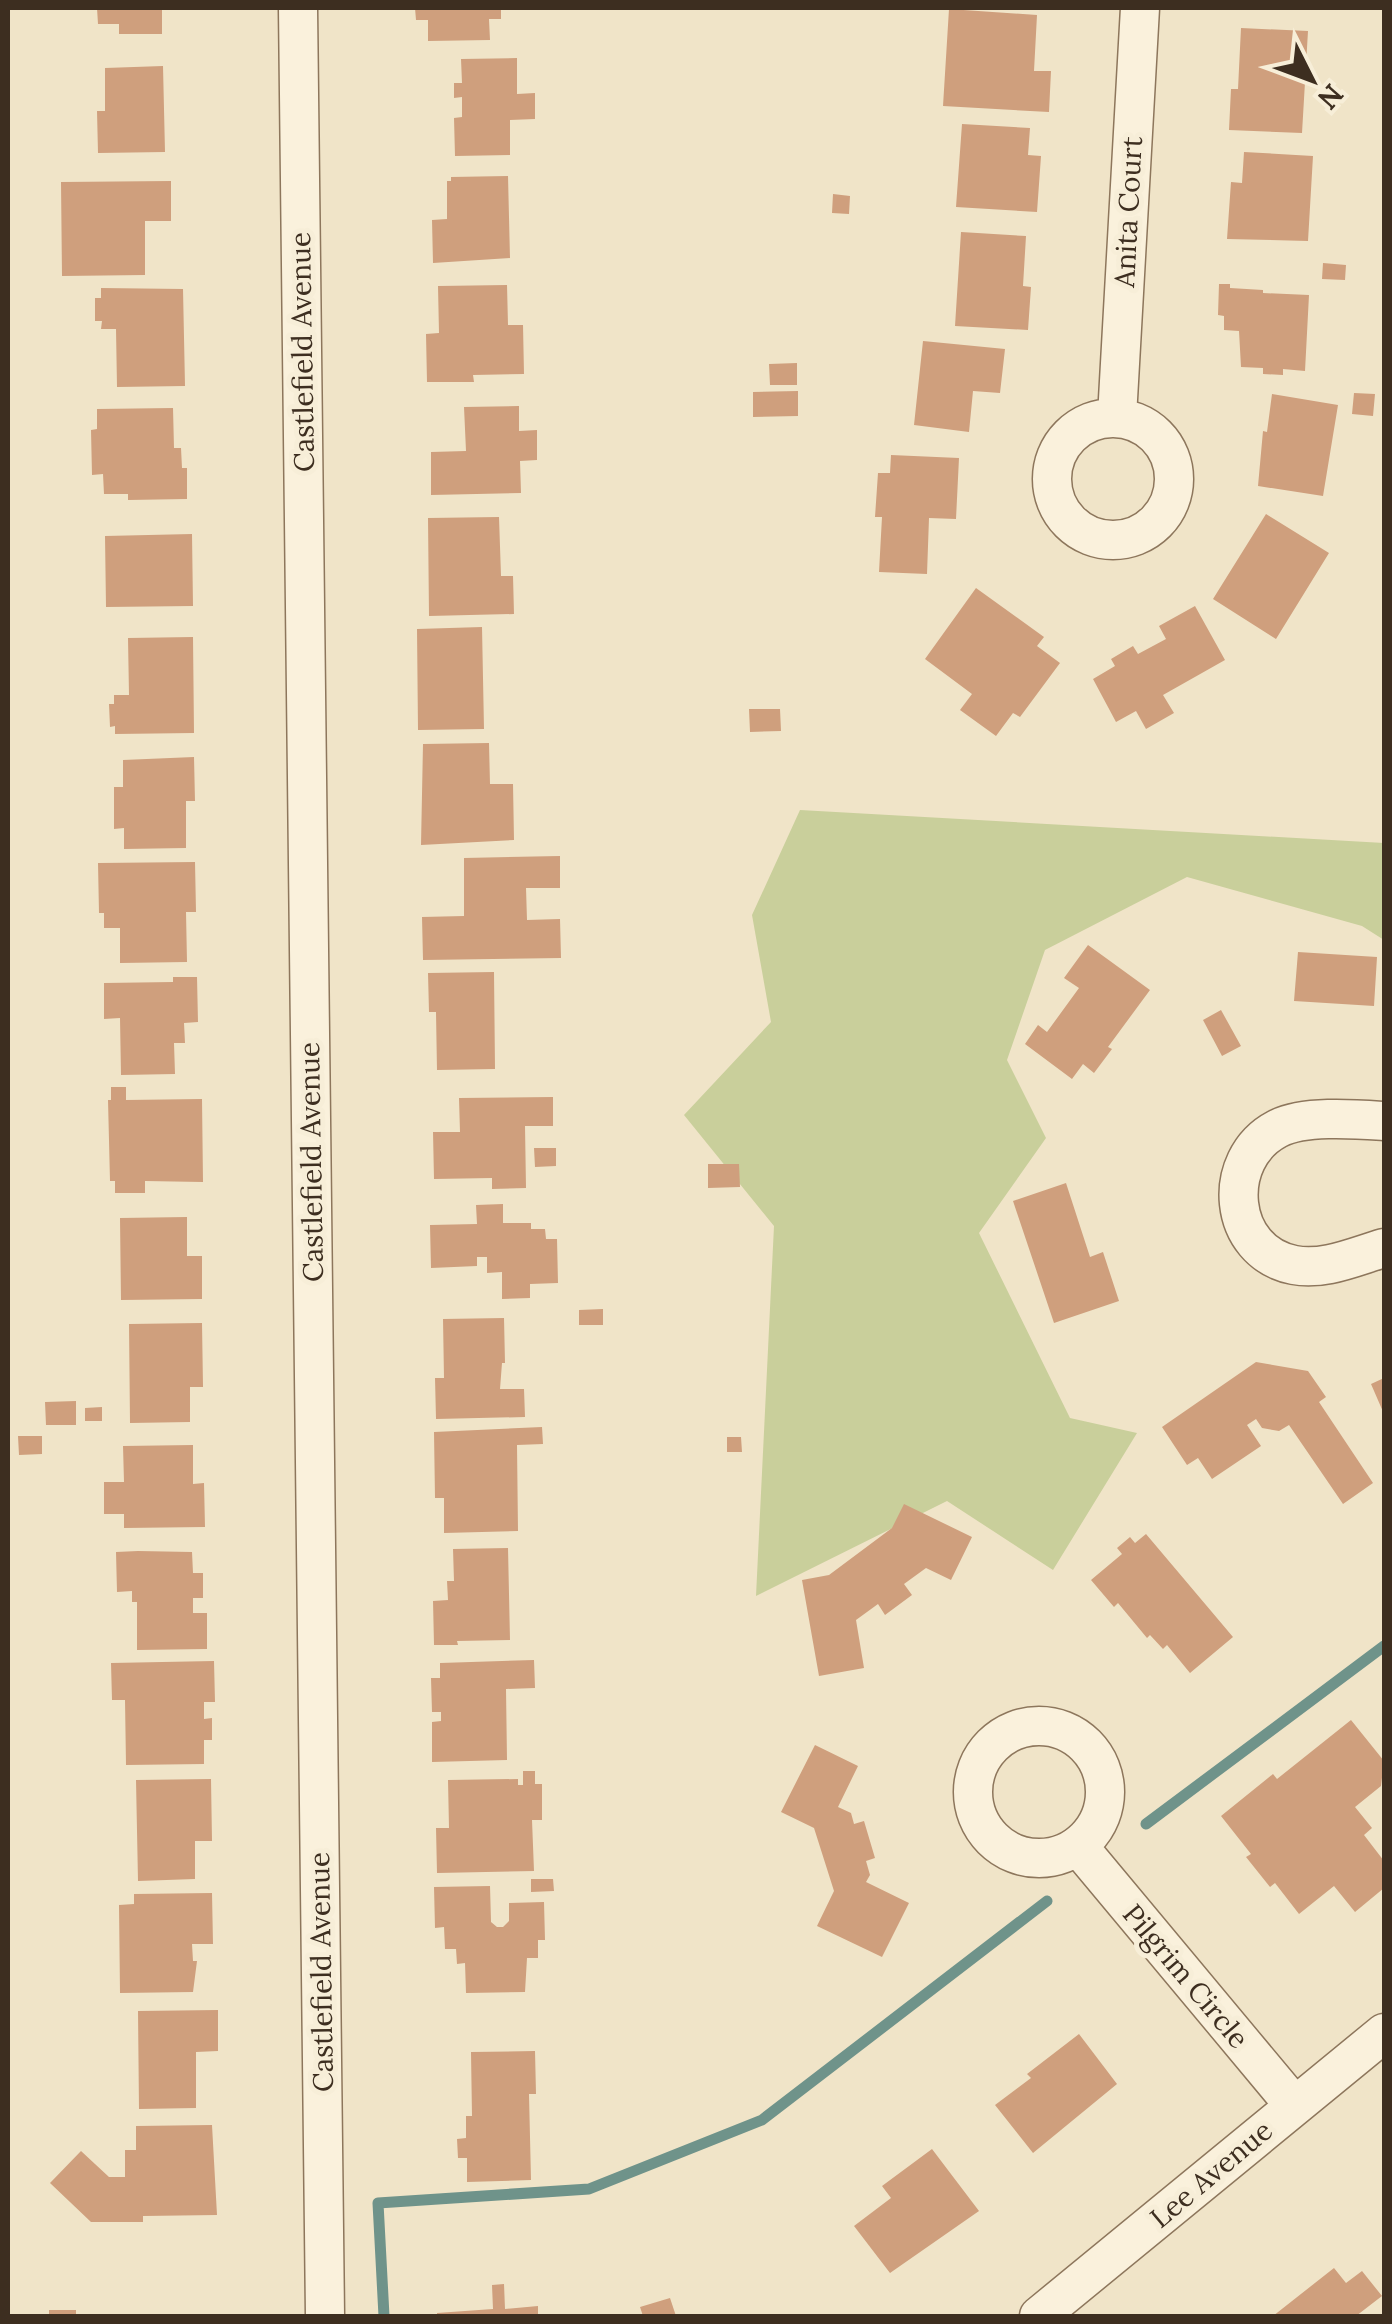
<svg xmlns="http://www.w3.org/2000/svg" width="1392" height="2324" viewBox="0 0 1392 2324" font-family="Lora,serif">
<style>
.green{fill:#c9cf9b}
.lines{fill:none;stroke-linecap:round;stroke-linejoin:round}
.stream{stroke:#6f938a;stroke-width:11}
.building{fill:#cf9f7d}
.minor-casing{stroke:#8d765c;stroke-width:41}
.minor{stroke:#faf1dc;stroke-width:38}
.labels{text-anchor:middle;dominant-baseline:central;stroke-width:10;stroke-linejoin:round;paint-order:stroke}
.street-label{font-size:28px;fill:#3d2e20;stroke:#f7eed8}
</style>
<rect width="100%" height="100%" fill="#f0e4c8"/>
<path class="green" d="M800,810L1384,843V940L1362,926L1187,877L1045,950L1007,1060L1046,1138L979,1233L1070,1418L1137,1433L1053,1570L947,1501L756,1596L774,1226L684,1115L771,1022L752,915Z"/>
<g class="lines">
<path class="stream" d="M1146,1824L1384,1646
M384,2316L378,2203L589,2189L762,2120L1047,1901"/>
</g>
<path class="building" d="M97,8H162V34H119V24H98Z
M415,8H501V19H489L490,40L428,41V20H416Z
M949,9L1037,15L1034,71H1051L1049,112L943,106Z
M1241,28L1308,31L1302,133L1229,130L1231,89H1238Z
M517,58V94L535,93V119L510,120V155L455,156L454,118L462,117V97L454,98V83H462L461,59Z
M163,66L165,152L98,153L97,111H105V68Z
M962,124L1030,128L1028,155L1041,156L1037,212L956,207Z
M1244,152L1313,156L1308,241L1227,239L1231,182L1242,183Z
M508,176L510,258L433,263L432,220L447,219V181H451V177Z
M171,181V221H145V275L62,276L61,182Z
M833,194L850,196L849,214L832,213Z
M961,232L1026,236L1023,286L1031,287L1028,330L955,326Z
M1323,263L1346,265L1345,280L1322,279Z
M1219,284H1230V288L1263,290V293L1309,295L1305,371L1283,369V375L1263,374V368L1241,367L1239,331L1224,330V316L1218,315Z
M507,285L508,325H523L524,374L473,375L474,382H427L426,334L439,333L438,286Z
M101,288L183,289L185,386L117,387L116,329H101L102,321H95V298H101Z
M923,341L1005,349L1000,393L973,391L969,432L914,425Z
M797,363V385H770L769,364Z
M798,391V416L753,417V392Z
M1354,393L1375,394L1373,416L1352,414Z
M1272,394L1338,405L1323,496L1258,486L1263,431L1267,432Z
M519,406V431L537,430V460L520,461L521,493L431,495V452L466,451L464,407Z
M173,408L174,448H181L182,468H187V499L128,500V494H104L103,474L92,475L91,430L97,429V409Z
M891,455L959,458L956,519L929,518L927,574L879,572L882,517H875L878,473H890Z
M1266,514L1329,553L1276,639L1213,599Z
M499,517L501,576H513L514,614L429,616L428,518Z
M192,534L193,606L106,607L105,536Z
M976,588L1044,637L1037,646L1060,663L1020,717L1013,713L996,736L960,710L972,694L925,659Z
M1195,606L1225,660L1163,695L1174,713L1146,729L1136,711L1116,722L1093,679L1115,666L1111,659L1133,646L1138,654L1166,639L1159,626Z
M482,627L484,729L418,730L417,629Z
M193,637L194,733L115,734V726L110,727L109,704H114V695H129L128,638Z
M749,709H780L781,731L750,732Z
M489,743L490,784H513L514,840L421,845L423,744Z
M194,757L195,801H186V848L124,849V828L114,829V787H123V760Z
M560,856V888H526L527,920L560,919L561,958L423,960L422,917L464,916V858Z
M195,862L196,912H186L187,962L120,963V928H104V913H99L98,863Z
M1088,945L1150,990L1108,1047L1112,1049L1094,1073L1083,1064L1072,1079L1025,1044L1038,1025L1047,1032L1079,988L1064,978Z
M1298,952L1377,957L1374,1006L1294,1001Z
M494,972L495,1069L437,1070L436,1012H429L428,973Z
M173,977H197L198,1022L184,1023L185,1043H174L175,1074L121,1075L120,1018L104,1019V983L173,982Z
M1221,1010L1241,1046L1222,1056L1203,1020Z
M111,1087H126V1100L202,1099L203,1182L145,1181V1193H115V1181H110L108,1100H111Z
M553,1097V1126H525L526,1188L492,1189V1178L434,1179L433,1132H460L459,1098Z
M534,1148H556V1166L535,1167Z
M708,1164H739L740,1187L708,1188Z
M1066,1183L1090,1257L1103,1252L1119,1301L1054,1323L1013,1201Z
M503,1204V1223H531V1229H545L546,1239H557L558,1283L530,1284V1298L502,1299V1272L487,1273V1257H477V1266L431,1268L430,1225L477,1224L476,1205Z
M187,1217V1256H202V1299L121,1300L120,1218Z
M603,1309V1325H579V1310Z
M504,1318L505,1363H502L500,1389H524L525,1417L436,1419L435,1378H444L443,1319Z
M202,1323L203,1387H190V1422L130,1423L129,1324Z
M1256,1362L1308,1371L1326,1397L1319,1402L1373,1483L1343,1504L1289,1425L1279,1431L1262,1428L1256,1419L1247,1425L1261,1446L1212,1479L1198,1458L1187,1465L1162,1427Z
M1384,1378V1414L1371,1384Z
M76,1401V1425H46L45,1402Z
M102,1407V1421H85V1408Z
M542,1427L543,1444L517,1445L518,1531L444,1533V1498H435L434,1432Z
M18,1436H42V1454L19,1455Z
M727,1437H741L742,1452H727Z
M193,1445V1484L204,1483L205,1527L124,1528V1514H104V1482H124L123,1446Z
M904,1504L972,1537L951,1580L926,1568L904,1584L912,1595L885,1615L878,1604L856,1620L864,1668L819,1676L802,1580L829,1575L892,1528Z
M1146,1534L1233,1637L1190,1673L1167,1645L1163,1649L1150,1635L1147,1638L1118,1603L1114,1607L1091,1580L1122,1554L1117,1548L1130,1537L1135,1543Z
M508,1548L510,1640L457,1641L458,1645H434L433,1601L448,1600L447,1581H454L453,1549Z
M138,1551L192,1552L193,1573H203V1598H193V1613H207V1649L137,1650V1602H132V1591L117,1592L116,1552Z
M534,1660L535,1688L506,1689L507,1760L432,1762V1722L441,1721V1712H432L431,1678H440V1663Z
M214,1661L215,1702H204V1719L212,1718V1740H204V1764L126,1765L125,1700H112L111,1663Z
M1351,1720L1384,1761L1381,1786L1355,1807L1372,1828L1364,1835L1384,1861V1888L1355,1912L1334,1886L1299,1914L1275,1883L1270,1887L1246,1857L1251,1854L1221,1816L1273,1774L1277,1779Z
M815,1745L858,1766L838,1807L851,1813L854,1824L864,1821L875,1858L866,1861L870,1875L866,1882L909,1903L882,1957L817,1926L834,1891L814,1828L781,1812Z
M523,1771H535V1784H542V1820H532L534,1871L437,1873L436,1828H449L448,1780L518,1779V1785H523Z
M211,1779L212,1841H195V1879L138,1881L136,1780Z
M531,1879H553L554,1891L531,1892Z
M490,1886L491,1922L497,1927H503L509,1921V1903L544,1902L545,1940H538V1958H527L525,1992L466,1993L465,1963L457,1964L456,1949H445L444,1927L435,1928L434,1887Z
M212,1893L213,1944H192L193,1961H197L193,1992L120,1993L119,1905L134,1904V1894Z
M218,2010V2051L196,2052V2108L139,2109L138,2011Z
M1079,2034L1117,2084L1033,2153L995,2105L1031,2078L1027,2074Z
M535,2051L536,2094H529L531,2180L467,2182V2158H458L457,2139L466,2138V2116H472L471,2052Z
M212,2125L217,2215L143,2216V2222H91L50,2183L81,2151L109,2177H125V2150H136V2126Z
M932,2149L979,2211L890,2273L854,2226L891,2198L882,2186Z
M1334,2268L1346,2283L1362,2271L1382,2296L1356,2316H1273Z
M504,2284L505,2309L538,2306V2316H437V2313L493,2309L492,2285Z
M670,2298L676,2316H643L640,2307Z
M49,2310H76V2316H49Z"/>
<g class="lines">
<g class="minor-casing">
<path id="minor" d="M298,8L325,2316
M1117,417L1140,8
M1052 479a61 61 0 1 1 122 0a61 61 0 1 1-122 0Z
M1384,1121C1355,1119 1303,1115 1277,1129C1220,1159 1227,1252 1294,1265C1324,1271 1356,1256 1384,1248
M973 1792a66 66 0 1 1 132 0a66 66 0 1 1-132 0Z
M1078,1846L1294,2105
M1039,2316L1384,2033"/>
</g>
<use href="#minor" class="minor"/>
</g>
<g class="labels">
<g class="street-label">
<text transform="translate(1128 212) rotate(-87)">Anita Court</text>
<text transform="translate(302 352) rotate(-91)">Castlefield Avenue</text>
<text transform="translate(311 1162) rotate(-91)">Castlefield Avenue</text>
<text transform="translate(321 1972) rotate(-91)">Castlefield Avenue</text>
<text transform="translate(1186 1976) rotate(50)">Pilgrim Circle</text>
<text transform="translate(1211 2174) rotate(-40)">Lee Avenue</text>
</g>
</g>
<rect width="1392" height="2324" fill="none" stroke="#3d2e20" stroke-width="20"/>
<g transform="translate(1312 80) rotate(132)" stroke="#f7eed8" stroke-width="8" paint-order="stroke">
<path d="M0-8L18 38L0 25L-18 38Z" fill="#3d2e20"/>
<text y="-15" font-size="28" font-weight="bold" text-anchor="middle" fill="#3d2e20">N</text>
</g>
</svg>
